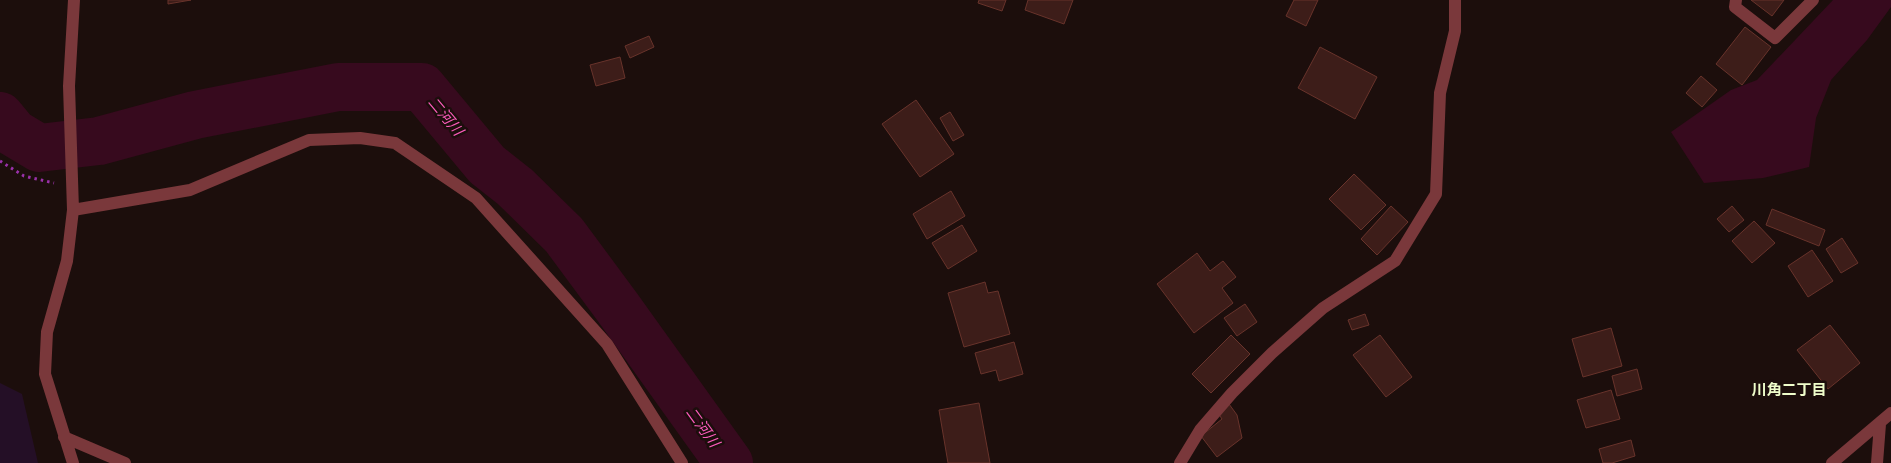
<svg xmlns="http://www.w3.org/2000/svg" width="1891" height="463" viewBox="0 0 1891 463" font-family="'PT Sans','Noto Sans JP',sans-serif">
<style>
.green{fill:#240f26}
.water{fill:#370a1e}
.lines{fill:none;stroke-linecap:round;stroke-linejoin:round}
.river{stroke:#370a1e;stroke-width:48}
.building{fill:#3d1d19;stroke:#68332b}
.path{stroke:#9a31aa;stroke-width:3;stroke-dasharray:2.5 4;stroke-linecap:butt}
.minor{stroke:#7a383b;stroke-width:12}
.labels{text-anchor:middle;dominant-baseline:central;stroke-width:5;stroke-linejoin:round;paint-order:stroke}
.water-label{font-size:15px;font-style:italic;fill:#fa5bbb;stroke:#1c0e0c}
.neighbourhood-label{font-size:15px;font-weight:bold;fill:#effdcb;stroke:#1c0e0c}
</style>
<rect width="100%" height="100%" fill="#1c0e0c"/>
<path class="green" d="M0,383L22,394L38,463H0Z"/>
<path class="water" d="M1833,0H1891V7L1867,40L1831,80L1816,118L1809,167L1763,178L1704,183L1671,132L1731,90L1757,80Z"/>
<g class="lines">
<path class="river" d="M0,116L14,133L39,148L99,141L195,115L338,87H422L487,165L515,187L564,235L618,308L729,463"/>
</g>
<path class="building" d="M168,0H191L168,4Z
M979,0H1006L1002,11L978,3Z
M1028,0H1073L1064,24L1025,10Z
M1294,0H1318L1306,26L1286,16Z
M1751,0H1784L1772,16Z
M1745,27L1771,47L1742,85L1716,64Z
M649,36L654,47L630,58L625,46Z
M1320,47L1377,77L1355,119L1298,88Z
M620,57L625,78L596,86L590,65Z
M1701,76L1717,90L1702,107L1686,93Z
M916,100L954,154L920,177L882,124Z
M950,112L964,135L953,141L940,118Z
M1354,174L1386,205L1361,230L1329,199Z
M951,191L965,216L927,239L913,214Z
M1391,206L1408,222L1377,255L1361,239Z
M1732,206L1744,220L1729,232L1717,219Z
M1772,209L1825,230L1819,246L1766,225Z
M1754,221L1775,243L1752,263L1732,241Z
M962,225L977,251L948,269L932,243Z
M1842,238L1858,263L1841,273L1826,249Z
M1812,250L1833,281L1808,297L1788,266Z
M1197,253L1210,271L1223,261L1236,277L1222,288L1233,303L1194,333L1157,284Z
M985,282L988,293L998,291L1010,334L964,347L948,293Z
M1245,304L1257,322L1237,336L1224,318Z
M1365,314L1369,325L1352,330L1348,320Z
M1830,325L1860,363L1828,389L1797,350Z
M1611,328L1622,366L1583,377L1572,339Z
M1231,335L1250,354L1211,393L1192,374Z
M1380,335L1412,377L1386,397L1353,355Z
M1014,342L1023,374L999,381L996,370L981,374L975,353Z
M1637,369L1642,389L1617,396L1612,376Z
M1611,390L1620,419L1586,428L1577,400Z
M979,403L990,463H948L939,410Z
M1229,404L1237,415L1242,438L1217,457L1201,436L1222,419L1218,413Z
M1631,440L1635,456L1612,463H1603L1599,449Z"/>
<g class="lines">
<path class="path" d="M0,161L24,176L54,183"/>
<path class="minor" d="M1736,0L1735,7L1775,38L1813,0
M73,210L190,190L309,140L360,138L395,143L476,198L607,344L682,463
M64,437L125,463
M73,463L45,374L47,332L67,261L73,210L69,86L74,0
M1180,463L1200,430L1232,393L1272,353L1323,308L1395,261L1436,194L1440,93L1455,31V0
M1832,463L1891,413
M1877,463L1880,424"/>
</g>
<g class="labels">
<g class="water-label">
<text transform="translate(446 116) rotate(50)">二河川</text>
<text transform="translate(703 427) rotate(54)">二河川</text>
</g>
<g class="neighbourhood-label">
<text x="1789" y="389">川角二丁目</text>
</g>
</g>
</svg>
